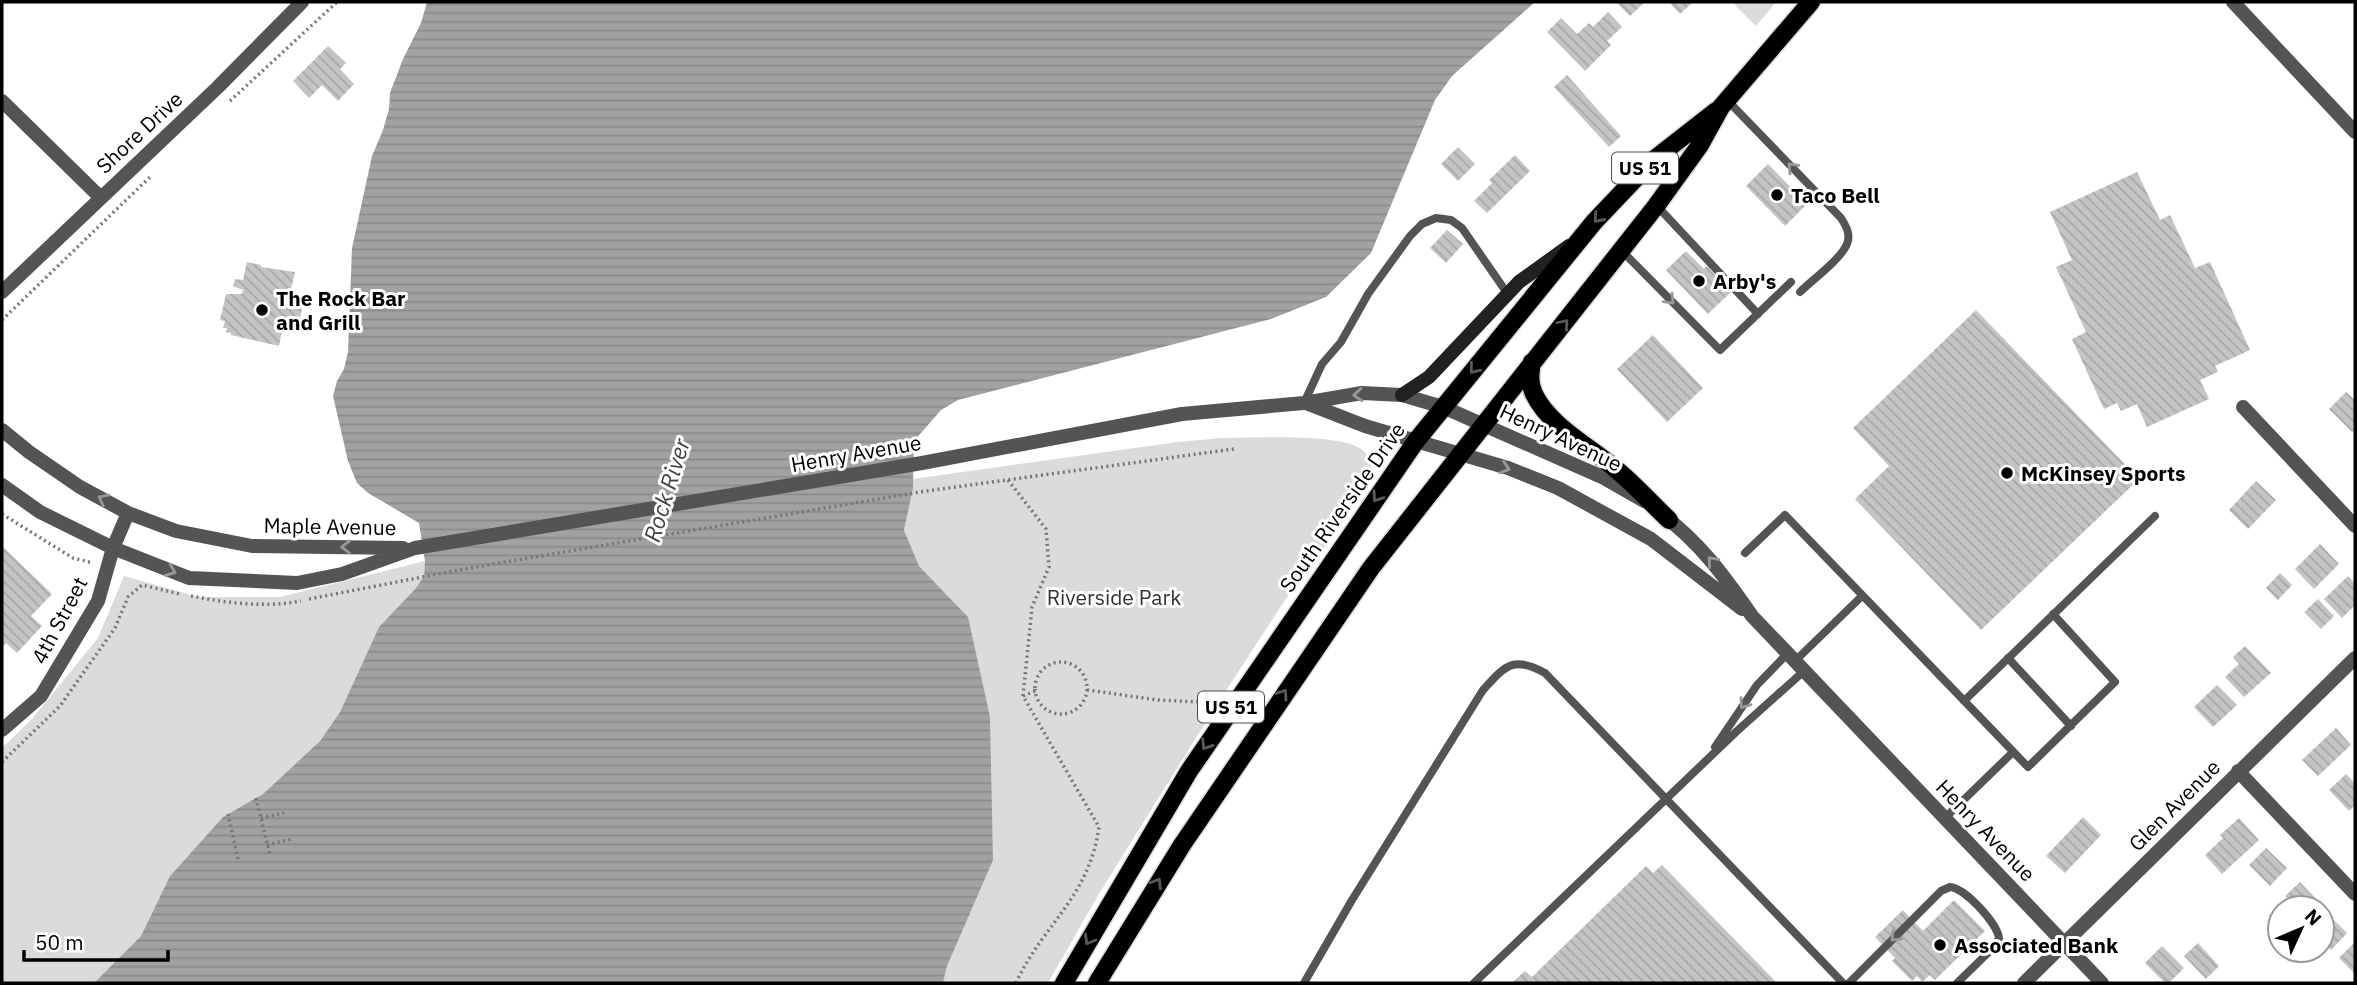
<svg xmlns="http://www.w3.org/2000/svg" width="2357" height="985" viewBox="0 0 2357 985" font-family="'IBM Plex Sans',sans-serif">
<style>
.park{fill:#dbdbdb}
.water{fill:url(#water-rules)}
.building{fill:url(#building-back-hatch)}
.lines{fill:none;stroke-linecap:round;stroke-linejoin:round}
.primary-casing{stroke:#dbdbdb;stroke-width:21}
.path{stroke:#767676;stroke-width:3.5;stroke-dasharray:2 3.5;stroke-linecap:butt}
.service{stroke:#545454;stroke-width:8}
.minor{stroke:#545454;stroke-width:14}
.tertiary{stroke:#545454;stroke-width:14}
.secondary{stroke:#212121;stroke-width:14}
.primary{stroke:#000;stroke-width:18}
.oneway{stroke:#989898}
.oneway2{stroke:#595959}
.poi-dot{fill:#000;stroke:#fff;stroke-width:2.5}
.labels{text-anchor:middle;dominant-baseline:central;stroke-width:6;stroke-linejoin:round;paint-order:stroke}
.shield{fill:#fff;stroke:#4c4c4c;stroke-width:2}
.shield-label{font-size:19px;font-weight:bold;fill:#000}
.street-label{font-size:21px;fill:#000;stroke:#fff}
.poi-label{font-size:21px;font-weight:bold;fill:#000;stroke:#fff;text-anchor:start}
.park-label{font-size:21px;fill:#323232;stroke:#fff}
.water-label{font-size:23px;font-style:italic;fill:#434343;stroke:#fff}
</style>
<defs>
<pattern id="water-rules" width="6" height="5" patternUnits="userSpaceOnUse" patternTransform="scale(1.75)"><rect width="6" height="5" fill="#a2a2a2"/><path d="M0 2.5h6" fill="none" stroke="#8a8a8a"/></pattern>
<pattern id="building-back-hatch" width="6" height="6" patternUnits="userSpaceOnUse" patternTransform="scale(1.75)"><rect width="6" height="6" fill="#c4c4c4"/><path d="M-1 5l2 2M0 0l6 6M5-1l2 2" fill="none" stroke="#a7a7a7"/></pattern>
</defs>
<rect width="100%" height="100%" fill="#fff"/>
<path class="park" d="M1732,2H1776L1756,26Z
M1221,438C1250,438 1341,433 1361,449C1377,460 1372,478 1365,492L1285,600L1212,712L1097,897L1048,983H943L947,966L968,617L919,566L904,530L913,479L1178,442Z
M425,561L424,576L416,588L379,627L340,712L320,741L263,794L223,817L170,876L141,936L94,983H2V748L32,719L98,638L124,576L198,597H280Z"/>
<path class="water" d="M427,2H1535L1452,76L1435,100L1371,253L1326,297L1271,319L958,400L941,410L914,441L913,488L904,530L919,566L968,617L990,717L993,860L947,966L943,983H94L141,936L170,876L223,817L263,794L320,741L340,712L379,627L416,588L424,576L425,561L419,523L368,493L357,483L348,461L333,396L337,381L344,369L348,352L352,248L372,156L383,130L389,109L390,93L403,59L421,23Z"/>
<path class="building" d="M1616,2H1645L1630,16Z
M1669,2H1693L1680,14Z
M1608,12L1622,27L1607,41L1611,45L1585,71L1547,32L1561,18L1577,34L1589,23L1593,27Z
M328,46L346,63L340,69L354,84L338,101L322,85L309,98L293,81Z
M1567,75L1621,136L1609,147L1554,87Z
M1458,147L1475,164L1458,181L1441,164Z
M1515,155L1530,171L1487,213L1474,201L1492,183L1489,180Z
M1768,164L1807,204L1785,226L1746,186Z
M2137,172L2160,220L2170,215L2195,268L2210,262L2250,350L2215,366L2218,372L2200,380L2209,399L2147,427L2137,404L2121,411L2117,403L2104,409L2072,339L2086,332L2056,267L2072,260L2050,212Z
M1447,230L1463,244L1446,263L1430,248Z
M1686,251L1704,269L1707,266L1731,292L1708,314L1666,270Z
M247,262L261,265V267L295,272L289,297L304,300L299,323L284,320L279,346L231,335V333L226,332L227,328H223L225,321L220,320L226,294H242L243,290L233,286L235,279L243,280Z
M1976,310L2139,479L1981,630L1855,499L1889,466L1853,428Z
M1653,335L1703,388L1667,422L1617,369Z
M2346,392L2355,400V429L2352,432L2329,409Z
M2256,481L2276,500L2248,529L2229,510Z
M2320,544L2339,564L2314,589L2295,569Z
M2,546L52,594L31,616L42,626L17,653L6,643L2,647Z
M2280,573L2292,585L2278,600L2266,588Z
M2348,576L2355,583V605L2342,618L2324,599Z
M2318,599L2334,616L2321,629L2304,612Z
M2245,646L2271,673L2244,697L2225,677L2239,664L2233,657Z
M2217,685L2237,705L2213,727L2194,707Z
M2336,728L2351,745L2318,776L2302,760Z
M2346,774L2355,783V805L2349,811L2329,790Z
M2083,817L2101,835L2065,873L2046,856Z
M2239,818L2259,840L2222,874L2205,855L2223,838L2220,835Z
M2266,848L2287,868L2270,886L2249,865Z
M1662,865L1777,983H1512L1525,971L1532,977L1646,866L1653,873Z
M2300,882L2318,901L2310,908H2296L2285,896Z
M1954,900L1985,931L1935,980L1930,975L1922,982L1917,976L1912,981L1892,961L1895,958L1875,937L1903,910L1923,931Z
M2326,912L2347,933L2331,950L2322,942V916Z
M2355,942V974L2339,958Z
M2198,943L2219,966L2206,979L2184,956Z
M2162,946L2184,968L2169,983H2165L2145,963Z"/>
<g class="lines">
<g class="primary-casing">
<path id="primary" d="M1532,362C1530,374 1529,383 1534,394C1550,427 1591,447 1618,471C1636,486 1652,504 1669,520
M1064,983L1189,771L1416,441L1594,222L1652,161L1716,111
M1097,983L1182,845L1371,568L1656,206L1700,145L1721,107L1811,2"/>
</g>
<path class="path" d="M230,101L337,2
M2,320L151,176
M1008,480L1046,529L1049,567L1032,607L1023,696L1099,827C1089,898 1043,924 1016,983
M2,514L73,558L93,563
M191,596C228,603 264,608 301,601
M309,599L469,568L926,491L1234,449
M1035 688a26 26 0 1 1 52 0a26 26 0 1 1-52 0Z
M1087,690L1158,700L1199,702
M1023,696L1035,691
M2,762L60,706L115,628L128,597L142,585L180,594
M256,798L270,855
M228,814L238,859
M261,818L284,813
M267,845L292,839"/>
<path class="service" d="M1727,100L1841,218C1846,226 1851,234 1847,244C1841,259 1812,280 1800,292
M1657,206L1758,314
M1622,251L1720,350L1791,282
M1304,403L1322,364L1341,342L1368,294L1410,236L1422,224L1436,218L1451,220L1462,228L1507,293
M1745,553L1785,515L2028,767L2115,682L2053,614
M2008,658L2071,726
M1795,661L1862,596
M1964,701L2155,516
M1715,747L1757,685L1788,653
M1945,818L2013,752
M1304,983L1352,900L1483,690C1505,666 1513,655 1545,673L1843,983
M1474,983L1737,731L1804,671
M1849,983L1941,891L1950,887C1965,888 1997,923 1999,938L1995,946L1957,983"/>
<path class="minor" d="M2233,2L2355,132
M2,101L100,197
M2,292L218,87L302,2
M2243,407L2355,526
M2238,771L2355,894
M2024,983L2355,658"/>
<path class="tertiary" d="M1306,403L1365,426L1508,468L1558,488L1651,539L1742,609
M2,430L29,452L80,487L128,513L176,531L252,546L403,548
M2,485L40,512L113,548L189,578L297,583L342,574L415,548L922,463L1182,414L1304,403L1362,393L1402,395L1443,407L1602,477L1644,501
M1660,513C1699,541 1725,577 1752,616L2102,983
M2,730L41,696L98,601L113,548L128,513"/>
<path class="secondary" d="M1402,395L1429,377L1519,282L1569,246"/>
<use href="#primary" class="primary"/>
</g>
<defs><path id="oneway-chevron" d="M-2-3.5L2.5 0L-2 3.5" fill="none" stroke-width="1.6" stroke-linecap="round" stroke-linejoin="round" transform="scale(1.75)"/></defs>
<g class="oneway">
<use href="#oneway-chevron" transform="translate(1792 167) rotate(-134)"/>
<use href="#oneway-chevron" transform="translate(1670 300) rotate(46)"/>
<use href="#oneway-chevron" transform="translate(1358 395) rotate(175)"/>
<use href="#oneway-chevron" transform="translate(1505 468) rotate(18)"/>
<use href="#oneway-chevron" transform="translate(103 499) rotate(-152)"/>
<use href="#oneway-chevron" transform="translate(346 547) rotate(-179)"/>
<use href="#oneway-chevron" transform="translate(1712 561) rotate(-131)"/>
<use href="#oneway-chevron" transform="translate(171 571) rotate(22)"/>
<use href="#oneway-chevron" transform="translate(1744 704) rotate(125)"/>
<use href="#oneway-chevron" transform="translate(1895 937) rotate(135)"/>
</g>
<g class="oneway2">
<use href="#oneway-chevron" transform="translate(1598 218) rotate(132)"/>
<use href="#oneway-chevron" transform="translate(1564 324) rotate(-50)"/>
<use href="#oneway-chevron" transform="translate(1474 369) rotate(129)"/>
<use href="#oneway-chevron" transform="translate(1377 497) rotate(125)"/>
<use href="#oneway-chevron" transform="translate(1283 694) rotate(-55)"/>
<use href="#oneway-chevron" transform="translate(1206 745) rotate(123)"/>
<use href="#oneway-chevron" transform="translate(1157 883) rotate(-58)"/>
<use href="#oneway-chevron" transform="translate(1089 940) rotate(120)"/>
</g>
<g class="poi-dot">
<circle cx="1777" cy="195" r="7"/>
<circle cx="1699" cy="281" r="7"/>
<circle cx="262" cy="310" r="7"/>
<circle cx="2007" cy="473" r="7"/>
<circle cx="1940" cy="945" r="7"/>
</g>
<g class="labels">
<g class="shield">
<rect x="1612" y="152.5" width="66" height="31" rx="5"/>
<rect x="1198" y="691.5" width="66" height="31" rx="5"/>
</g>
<g class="shield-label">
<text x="1645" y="168">US 51</text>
<text x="1231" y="707">US 51</text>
</g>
<g class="street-label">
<text transform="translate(139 132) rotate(-43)">Shore Drive</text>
<text transform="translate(1561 437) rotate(25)">Henry Avenue</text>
<text transform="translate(856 453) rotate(-10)">Henry Avenue</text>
<text transform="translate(1342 507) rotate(-55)">South Riverside Drive</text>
<text transform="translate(330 526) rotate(1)">Maple Avenue</text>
<text transform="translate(59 620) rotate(-62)">4th Street</text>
<text transform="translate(2174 805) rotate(-45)">Glen Avenue</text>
<text transform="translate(1986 830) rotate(46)">Henry Avenue</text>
</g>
<g class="poi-label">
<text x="1791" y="195">Taco Bell</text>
<text x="1713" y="281">Arby's</text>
<text x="276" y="298">The Rock Bar<tspan x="276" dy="24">and Grill</tspan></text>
<text x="2021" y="473">McKinsey Sports</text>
<text x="1954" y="945">Associated Bank</text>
</g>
<g class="park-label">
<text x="1114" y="597">Riverside Park</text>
</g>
<g class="water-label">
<text transform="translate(666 490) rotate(-73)">Rock River</text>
</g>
</g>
<rect width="2357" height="985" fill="none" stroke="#000000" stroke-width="7"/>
<g transform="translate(2301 929) rotate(46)"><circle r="33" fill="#ffffff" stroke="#999999" stroke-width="2"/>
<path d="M0-5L12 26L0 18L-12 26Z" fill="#000000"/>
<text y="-10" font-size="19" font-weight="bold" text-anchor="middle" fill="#000000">N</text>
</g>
<path d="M24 950v10h144v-10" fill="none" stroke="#000000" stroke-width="3.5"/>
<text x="35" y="950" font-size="21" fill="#000000" stroke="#ffffff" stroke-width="5" paint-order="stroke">50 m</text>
</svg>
